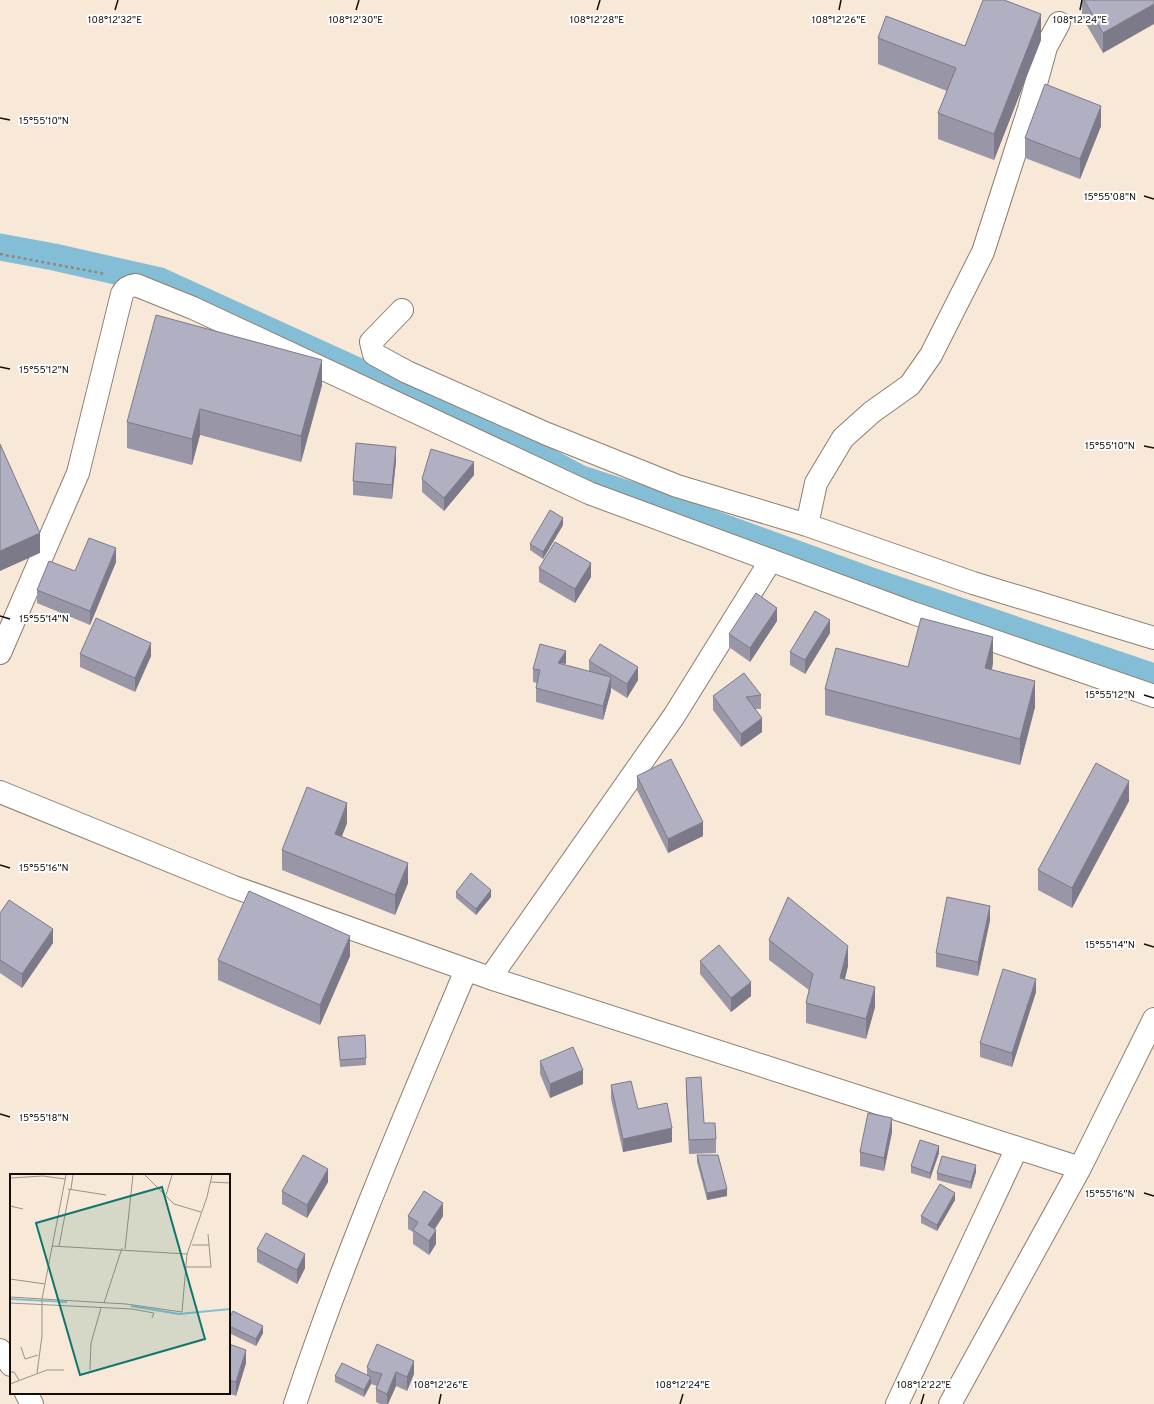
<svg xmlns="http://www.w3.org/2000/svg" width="1154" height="1404" viewBox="0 0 1154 1404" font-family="Overpass,sans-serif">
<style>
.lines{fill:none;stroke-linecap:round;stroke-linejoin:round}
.canal{stroke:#84bed6;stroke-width:27}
.minor-casing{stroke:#8c7e6f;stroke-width:24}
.path{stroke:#92877c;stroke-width:2.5;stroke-dasharray:3 3;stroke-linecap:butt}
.minor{stroke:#fff;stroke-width:22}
.wall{fill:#9896a7}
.shaded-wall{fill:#7c7a88}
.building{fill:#b1afc2;stroke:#7c7a88}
.ticks{fill:none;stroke:#130e09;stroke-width:1.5}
.inset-river{fill:none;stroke:#84bed6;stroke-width:2}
.inset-road{fill:none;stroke:#9c9185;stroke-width:1}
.view{fill:#0f766e;fill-opacity:0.15;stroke:#0f766e;stroke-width:2}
.inset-edge{fill:none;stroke:#130e09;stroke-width:2}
.ticks-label{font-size:10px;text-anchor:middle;fill:#130e09;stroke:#fff;stroke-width:4;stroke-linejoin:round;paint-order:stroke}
</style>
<rect width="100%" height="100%" fill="#f8e8d8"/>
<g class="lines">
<path class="canal" d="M0,247L54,257L160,281L498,435L579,478L670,508L871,581L1154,677"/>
<g class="minor-casing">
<path id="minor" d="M402,310L371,342L374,354L407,372L547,434L677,486L807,525L973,583L1154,638
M807,525L816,483L843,438L872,412L910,385L931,355L983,252L1029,109L1046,47L1059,23
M0,653L78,473L122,294C125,288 129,286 136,285L193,308L589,493L913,613L1154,696
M0,792L234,887L490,978L1080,1168
M490,978L674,716L771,560
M0,1350L11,1365
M26,1393L32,1404
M295,1404C344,1256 406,1113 466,970
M897,1404L1017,1148
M950,1404L1080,1168L1154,1019"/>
</g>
<path class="path" d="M0,254L106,274"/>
<use href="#minor" class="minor"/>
</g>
<path class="wall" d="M1082,0H1154L1103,53L1082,17Z
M878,38L965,46L1041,40L994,160L938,139V113L947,91L878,64Z
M1101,126L1080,179L1025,158V138Z
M322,385L301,462L200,435L192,465L127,448V422Z
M396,461L392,499L353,495V481Z
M474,475L444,511L422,492V479Z
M563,525L543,559L530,550V544Z
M116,562L90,625L37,603V590L75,571Z
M539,568L591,577L575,603L539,582Z
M777,621L750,662L729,647V634Z
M830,633L805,674L790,665V652Z
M80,654L151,656L135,692L80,667Z
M589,661L638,680L627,698L611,688V691L603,720L536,702V688L537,683L533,682V669L589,671Z
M993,663L992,670L1035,707L1020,765L825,715V689L908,667Z
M761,695V709H755L762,732L741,747L713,710V696Z
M637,776L703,836L668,853L637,790Z
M1129,801L1072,908L1038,890V870Z
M347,823L342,836L408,883L395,915L282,870V850Z
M456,892L491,897L476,915L456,898Z
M0,913L53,943L22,988L0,973Z
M990,920L978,976L936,967V953Z
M769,940L848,966L845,979L875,1007L866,1039L806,1023V1003L809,990L769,960Z
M350,956L320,1025L218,980V960Z
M700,961L751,996L731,1012L700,974Z
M1036,992L1012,1067L980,1057V1043Z
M338,1037L366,1058V1065L340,1067Z
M540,1061L583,1084L550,1098L540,1074Z
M686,1078L704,1123L716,1139V1153L689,1154L686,1092Z
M611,1085L638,1109L672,1142L623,1152L611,1099Z
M892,1132L884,1171L860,1166V1152Z
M939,1153L930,1179L911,1173V1166Z
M697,1155L727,1196L707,1200L697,1162Z
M976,1172L971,1189L937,1180V1173Z
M328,1182L307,1218L282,1204V1191Z
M955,1200L937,1231L921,1223V1216Z
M408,1216H443L435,1229L436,1244L429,1255L413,1244V1232L408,1229Z
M257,1249L305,1268L297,1284L257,1262Z
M229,1319L263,1333L256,1346L229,1333Z
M229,1344L246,1363L236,1396L228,1393H229Z
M367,1367L414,1374L407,1391L396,1386L388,1404H380L376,1402V1389L377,1386L371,1384L364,1397L335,1382V1376L367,1375Z"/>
<path class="shaded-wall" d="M1154,4V24L1103,53V33Z
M1041,14V40L994,160V134Z
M1101,106V126L1080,179V159Z
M322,360V385L301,462V436Z
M200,409V435L192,465V439Z
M396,447V461L392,499V485Z
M474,462V475L444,511V498Z
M563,518V525L543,559V552Z
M40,533V553L0,571V551Z
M116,548V562L90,625V611Z
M591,563V577L575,603V589Z
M777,608V621L750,662V648Z
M830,620V633L805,674V660Z
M993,637V663L985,694V668Z
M151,643V656L135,692V678Z
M566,651V664L558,663Z
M638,667V680L627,698V684Z
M611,677V691L603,720V706Z
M1035,681V707L1020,765V739Z
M762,718V732L741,747V734Z
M1129,781V801L1072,908V888Z
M347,803V823L335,854V834Z
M703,822V836L668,853V839Z
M408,863V883L395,915V895Z
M491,890V897L476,915V909Z
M990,906V920L978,976V962Z
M53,929V943L22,988V974Z
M350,936V956L320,1025V1005Z
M848,946V966L840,997V978Z
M1036,979V992L1012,1067V1053Z
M751,982V996L731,1012V998Z
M875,987V1007L866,1039V1019Z
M583,1070V1084L550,1098V1084Z
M892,1118V1132L884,1171V1158Z
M672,1128V1142L623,1152V1139Z
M939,1146V1153L930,1179V1173Z
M976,1165V1172L971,1189V1182Z
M328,1169V1182L307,1218V1205Z
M727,1189V1196L707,1200V1193Z
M955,1193V1200L937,1231V1225Z
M443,1203V1216L428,1239V1225Z
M436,1230V1244L429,1255V1241Z
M305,1254V1268L297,1284V1270Z
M263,1326V1333L256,1346V1339Z
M246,1350V1363L236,1396V1382Z
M414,1361V1374L407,1391V1377Z
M396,1372V1386L388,1404H387V1394Z
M371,1377V1384L364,1397V1390Z"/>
<path class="building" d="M983,0H1004L1041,14L994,134L938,113L956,68L878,38L886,16L965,46Z
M1084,0H1154V4L1103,33Z
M1045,84L1101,106L1080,159L1025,138Z
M156,315L322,360L301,436L200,409L192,439L127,422Z
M356,443L396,447L392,485L353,481Z
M0,444L40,533L0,551Z
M431,449L474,462L444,498L422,479Z
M550,510L563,518L543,552L530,544Z
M89,538L116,548L90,611L37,590L49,561L75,571Z
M555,542L591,563L575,589L539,568Z
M756,593L777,608L750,648L729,634Z
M815,611L830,620L805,660L790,652Z
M96,618L151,643L135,678L80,654Z
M921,618L993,637L985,668L1035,681L1020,739L825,689L836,648L908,667Z
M540,644L566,651L558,663L611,677L603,706L536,688L540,670L533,669Z
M600,644L638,667L627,684L589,661Z
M744,673L761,695L746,697L762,718L741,734L713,696Z
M671,759L703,822L668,839L637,776Z
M1096,763L1129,781L1072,888L1038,870Z
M307,787L347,803L335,834L408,863L395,895L282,850Z
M471,873L491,890L476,909L456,892Z
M249,891L350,936L320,1005L218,960Z
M788,897L848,946L840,978L875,987L866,1019L806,1003L813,974L769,940Z
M947,897L990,906L978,962L936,953Z
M9,900L53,929L22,974L0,960V913Z
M719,945L751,982L731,998L700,961Z
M1003,969L1036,979L1012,1053L980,1043Z
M365,1035L366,1058L340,1060L338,1037Z
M573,1047L583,1070L550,1084L540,1061Z
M701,1077L704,1123H715L716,1139L689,1140L686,1078Z
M631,1081L638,1109L667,1103L672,1128L623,1139L611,1085Z
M868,1113L892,1118L884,1158L860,1152Z
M920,1140L939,1146L930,1173L911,1166Z
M303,1155L328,1169L307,1205L282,1191Z
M697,1155H718L727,1189L707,1193Z
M942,1156L976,1165L971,1182L937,1173Z
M940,1184L955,1193L937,1225L921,1216Z
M424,1191L443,1203L428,1225L436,1230L429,1241L413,1230L418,1222L408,1216Z
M266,1233L305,1254L297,1270L257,1249Z
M233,1311L263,1326L256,1339L229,1326V1319Z
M229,1344L246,1350L236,1382L229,1380Z
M377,1344L414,1361L407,1377L396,1372L387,1394L376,1389L382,1374L371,1371L367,1367Z
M342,1363L371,1377L364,1390L335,1376Z"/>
<path class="ticks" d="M115,10L118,0M356,10L359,0M597,10L600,0M839,10L841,0M1080,10L1082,0M0,118L10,120M1144,196L1154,199M0,367L10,369M1144,446L1154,448M0,616L10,619M1144,695L1154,698M0,865L10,868M1144,944L1154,947M0,1114L10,1117M1144,1193L1154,1196M439,1404L441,1394M680,1404L683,1394M921,1404L924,1394"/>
<g transform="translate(10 1174)">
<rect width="220" height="220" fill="#f8e8d8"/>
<path class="inset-river" d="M0,125L57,128M121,132L169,140L220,135"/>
<path class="inset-road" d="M135,1L164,30L191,38M0,4L33,2L55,5M201,8L220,9M58,15L96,21M61,15L63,1M156,21L162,1M0,32L13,35M182,71H199M42,72L177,80M49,72L60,15M115,75L123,1M175,93H201L198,60M0,105L35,110M0,123L116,130L172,138L177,80L197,23L202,1M0,129L122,135L144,139L142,144M94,129L112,74M11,173L15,185L28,181M80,196L81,169L91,134M0,198H4L9,206M27,199L32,162V125L56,1M0,210L37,196H54"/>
<path class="view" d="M152,13L195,165L70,201L26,49Z"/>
<rect width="220" height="220" class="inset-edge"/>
</g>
<g class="ticks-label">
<text x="115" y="23">108°12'32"E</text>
<text x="356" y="23">108°12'30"E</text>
<text x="597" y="23">108°12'28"E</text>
<text x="839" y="23">108°12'26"E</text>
<text x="1080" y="23">108°12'24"E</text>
<text x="44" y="124">15°55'10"N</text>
<text x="1110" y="200">15°55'08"N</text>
<text x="44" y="373">15°55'12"N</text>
<text x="1110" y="449">15°55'10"N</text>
<text x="44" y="622">15°55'14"N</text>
<text x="1110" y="698">15°55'12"N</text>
<text x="44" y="871">15°55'16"N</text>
<text x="1110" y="948">15°55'14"N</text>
<text x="44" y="1121">15°55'18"N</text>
<text x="1110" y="1197">15°55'16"N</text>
<text x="441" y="1388">108°12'26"E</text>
<text x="683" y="1388">108°12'24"E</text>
<text x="924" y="1388">108°12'22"E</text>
</g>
</svg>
